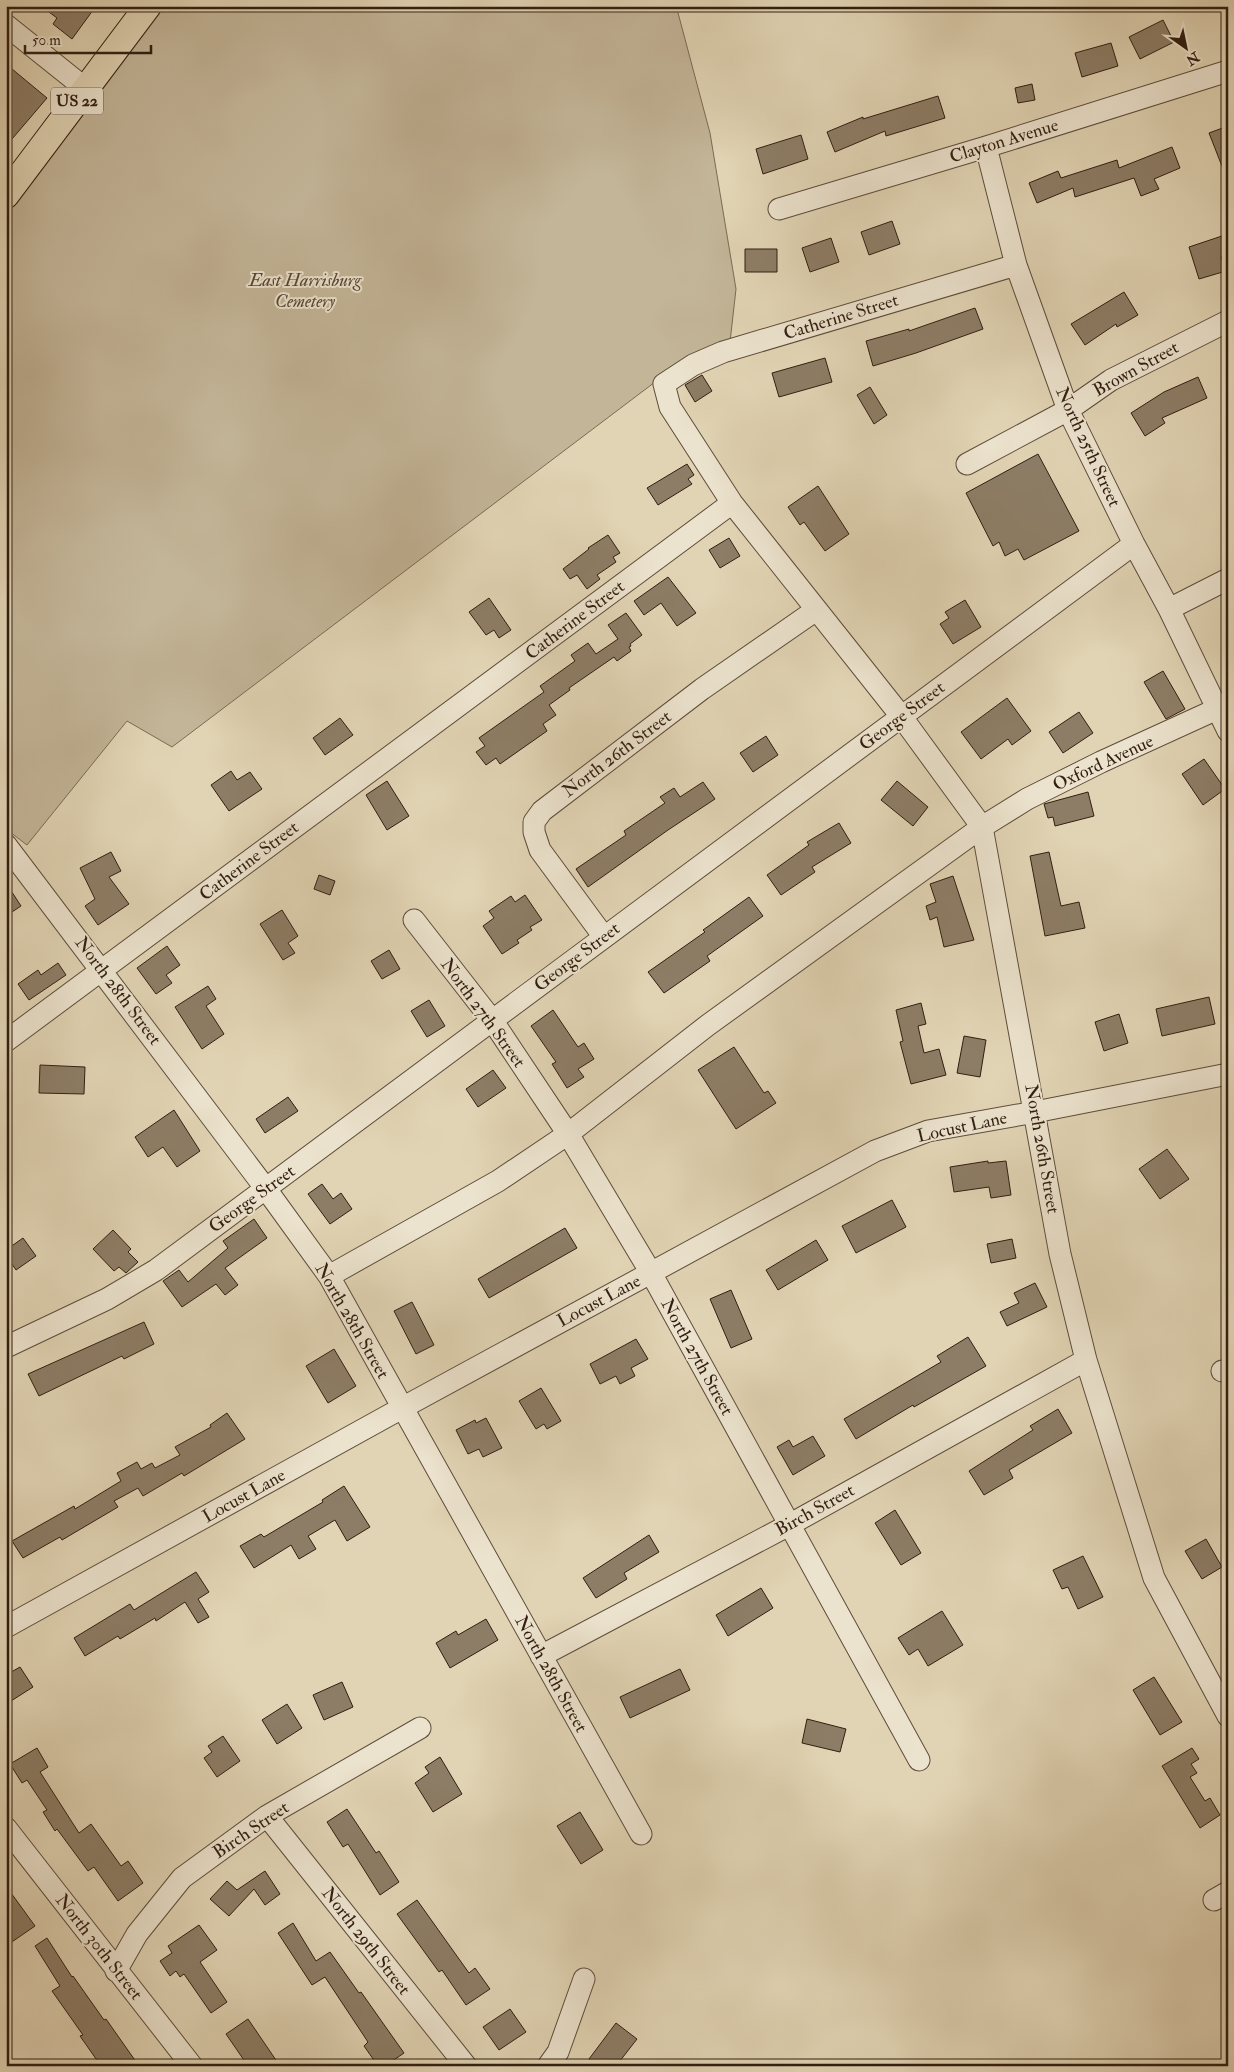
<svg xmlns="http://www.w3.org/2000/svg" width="1234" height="2072" viewBox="0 0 1234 2072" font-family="'IM FELL Double Pica',serif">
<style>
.green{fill:#c3b598;stroke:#7a6a54}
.building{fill:#8d7d66;stroke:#311e11}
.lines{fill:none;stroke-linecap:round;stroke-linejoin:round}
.minor-casing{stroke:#5d4c3a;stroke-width:23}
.major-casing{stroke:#311e11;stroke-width:28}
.minor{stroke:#ece3ce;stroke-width:21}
.major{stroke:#e1d4b4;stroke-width:26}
.labels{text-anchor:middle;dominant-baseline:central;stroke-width:4;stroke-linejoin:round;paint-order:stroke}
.shield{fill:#ece3ce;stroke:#69594a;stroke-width:1}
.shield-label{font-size:16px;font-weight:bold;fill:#311e11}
.street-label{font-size:18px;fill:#311e11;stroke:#ece3ce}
.park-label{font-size:18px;font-style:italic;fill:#564433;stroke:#ece3ce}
</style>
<rect width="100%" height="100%" fill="#e1d4b4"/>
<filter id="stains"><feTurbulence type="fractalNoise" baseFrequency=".004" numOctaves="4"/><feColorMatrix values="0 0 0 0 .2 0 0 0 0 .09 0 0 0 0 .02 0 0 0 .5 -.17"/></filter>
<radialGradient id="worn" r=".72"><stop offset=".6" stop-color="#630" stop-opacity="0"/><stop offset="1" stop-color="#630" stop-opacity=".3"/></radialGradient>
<path class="green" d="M162,6H683L677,9L710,133L736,289L730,342L663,376L172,747L127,721L27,845L6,829V215Z"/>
<path class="building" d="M41,6H96L72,39L53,24L57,18Z
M1163,20L1174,42L1140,59L1129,37Z
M1111,43L1118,66L1082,77L1075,53Z
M6,64L47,98L6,146Z
M1032,84L1035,100L1018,103L1015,88Z
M938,96L945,118L886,136L885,131L835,152L827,132L863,117V119Z
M1228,126V179H1227L1209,133Z
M801,135L808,159L763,174L756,149Z
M1172,147L1180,168L1154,179L1159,189L1141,196L1134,178L1075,197L1073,188L1037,203L1029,183L1058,171L1061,178L1117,160L1119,168Z
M892,221L900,244L869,255L861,232Z
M1228,234V255L1221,257L1226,271L1199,279L1189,247Z
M831,238L839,262L810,272L802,248Z
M745,249H777V272H745Z
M1124,292L1138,315L1117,327L1116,324L1085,345L1071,324Z
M975,308L983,329L916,353L873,366L866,341L909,329V331Z
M825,358L832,382L779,397L772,373Z
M702,375L712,391L695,402L685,385Z
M1198,377L1207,398L1162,418L1165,423L1145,436L1131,413L1164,392Z
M870,387L887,415L874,424L857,395Z
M1038,454L1079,531L1024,560L1018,549L1005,556L999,542L993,546L966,493Z
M687,464L694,475L688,479L692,484L658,505L647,488Z
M818,486L849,534L825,551L804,522L800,525L788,507Z
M608,535L620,553L613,557L616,562L597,575L600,579L587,589L577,575L570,579L563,569L589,549L588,548Z
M729,538L740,556L720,568L709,550Z
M668,577L696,613L677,626L661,603L644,615L634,601Z
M489,598L511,630L499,638L494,630L486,635L469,612Z
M965,600L981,627L953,644L940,624L949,618L945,612Z
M626,613L642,635L630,644L631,646L629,647L631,651L617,661L614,657L569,688L570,690L549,705L556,715L543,724L547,731L500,764L496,758L486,765L476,752L485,746L479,738L544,692L540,686L575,661L571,655L588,643L596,654L618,639L608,625Z
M1163,671L1185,709L1166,719L1144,682Z
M1007,698L1031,731L1012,745L1008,739L981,759L961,732Z
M1079,712L1093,733L1063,753L1049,732Z
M340,718L353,735L325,755L313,738Z
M766,736L778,755L753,772L740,753Z
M1204,759L1225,789L1203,805L1182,774Z
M231,771L237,780L250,772L262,789L229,811L211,785Z
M387,781L409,816L387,830L366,795Z
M897,781L928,807L913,826L881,800Z
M703,782L715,799L668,830L588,887L576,869L626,835L624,831L665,803L660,797L674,788L680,797Z
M1088,792L1094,816L1055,826L1053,817L1048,818L1044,804Z
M839,823L851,843L812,867L815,872L781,895L767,875L809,845L807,842Z
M111,852L121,871L109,877L129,904L98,925L85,906L95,899L80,868Z
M1049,852L1061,906L1079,902L1085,928L1045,936L1030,856Z
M319,875L335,881L330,895L314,889Z
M953,876L974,940L944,947L937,917L930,920L926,906L936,902L930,884Z
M6,883L21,906L6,916Z
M525,895L542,920L530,927L532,930L517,940L519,943L502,954L483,926L494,918L489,911L511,896L515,902Z
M749,897L763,916L707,956L710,961L664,993L648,972L705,932L703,930Z
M282,910L298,936L288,943L295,953L283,960L260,924Z
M167,946L180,965L166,975L172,983L156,994L137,968Z
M389,950L400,969L382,979L371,961Z
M58,963L66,975L29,1000L18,984L38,970L41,975Z
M208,986L216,999L206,1006L224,1034L202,1049L175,1007Z
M1209,997L1215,1024L1162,1036L1156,1009Z
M429,1000L445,1026L427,1037L411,1011Z
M921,1003L926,1024L918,1026L924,1053L939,1049L946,1075L911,1084L900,1042L903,1041L896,1010Z
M553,1010L578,1047L584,1043L594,1059L578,1069L584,1077L567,1088L552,1064L556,1062L531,1026Z
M1119,1014L1128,1043L1104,1051L1095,1022Z
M964,1036L986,1040L980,1077L957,1073Z
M734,1047L764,1093L768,1091L776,1103L736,1129L698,1070Z
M40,1065L85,1067L84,1094L39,1093Z
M493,1070L506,1088L478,1107L466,1089Z
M288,1097L298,1111L265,1133L256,1119Z
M174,1110L200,1151L177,1167L163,1147L148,1157L135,1137Z
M1167,1149L1189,1179L1160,1199L1139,1169Z
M988,1161V1163L1006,1161L1011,1195L991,1198L989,1187L954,1192L950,1167Z
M322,1184L333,1199L341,1193L352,1209L330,1224L308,1194Z
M892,1200L906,1227L856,1253L842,1226Z
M254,1219L267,1238L225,1268L238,1285L225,1295L216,1284L182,1307L163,1281L179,1270L188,1282L228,1248L223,1241Z
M565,1228L577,1248L489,1298L478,1279Z
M113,1230L131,1249L128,1252L138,1262L126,1273L119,1267L114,1271L93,1249Z
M23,1238L36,1256L16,1270L6,1255V1250Z
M1012,1239L1016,1258L991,1263L987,1244Z
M816,1240L828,1260L778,1290L766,1270Z
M1035,1283L1047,1307L1007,1326L1000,1312L1019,1303L1014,1293Z
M731,1290L752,1339L731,1348L710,1299Z
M412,1302L434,1345L416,1354L394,1311Z
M144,1322L154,1344L124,1359L122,1356L39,1396L28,1374Z
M968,1337L986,1366L914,1407L913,1405L856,1439L844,1419L941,1362L937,1356Z
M636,1339L648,1359L631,1368L635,1376L620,1384L616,1376L600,1384L590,1364Z
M334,1349L356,1386L328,1403L306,1366Z
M541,1388L561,1421L547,1429L544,1424L536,1429L519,1401Z
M1058,1409L1072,1433L1009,1470L1013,1478L984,1495L969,1471L1033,1430L1030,1426Z
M227,1413L245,1439L184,1476L182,1473L143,1496L138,1488L114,1501L118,1507L62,1540L60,1537L23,1558L12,1541L74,1506L75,1509L121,1481L117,1473L137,1462L141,1469L152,1463L155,1468L180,1455L175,1447L211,1427L210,1425Z
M486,1418L502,1448L483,1457L479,1449L468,1454L456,1430L475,1420L476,1423Z
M813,1436L825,1456L793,1475L777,1447L789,1440L793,1447Z
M344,1486L370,1527L347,1541L335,1520L308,1536L316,1549L299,1559L291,1545L254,1568L240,1546L261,1534L264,1537L323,1502L322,1500Z
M895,1510L921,1553L901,1565L875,1523Z
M649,1535L659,1552L624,1573L627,1579L596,1598L583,1578Z
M1206,1539L1222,1567L1202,1579L1185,1551Z
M1083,1556L1103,1597L1078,1609L1068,1587L1062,1589L1053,1570Z
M196,1572L209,1592L198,1599L209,1617L198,1623L185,1602L156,1621L155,1618L120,1639L118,1636L85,1656L74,1638L130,1604L134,1610Z
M761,1588L773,1608L728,1636L716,1615Z
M942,1611L963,1645L928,1666L918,1649L909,1655L898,1638Z
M486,1619L498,1640L450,1668L436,1643L456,1631L458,1635Z
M20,1667L33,1687L11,1701L6,1694V1675Z
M680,1669L690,1690L630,1718L620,1697Z
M1154,1677L1182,1722L1160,1735L1133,1690Z
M342,1682L353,1707L324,1720L313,1695Z
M287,1704L302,1728L277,1744L262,1720Z
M807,1719L846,1729L840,1752L802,1743Z
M223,1736L240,1761L217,1777L204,1758L212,1752L208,1746Z
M37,1748L48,1767L40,1772L79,1833L91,1824L121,1866L128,1861L143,1883L118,1901L94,1867L88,1871L57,1829L55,1831L43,1812L47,1810L27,1780L22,1783L10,1764Z
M1192,1748L1199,1759L1191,1764L1197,1773L1190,1777L1205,1801L1210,1798L1220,1815L1200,1828L1162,1766Z
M440,1757L462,1794L433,1812L415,1783L429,1773L425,1767Z
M347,1809L376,1853L379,1851L399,1882L380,1895L348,1844L343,1847L327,1822Z
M580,1812L603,1850L581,1864L557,1826Z
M265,1871L280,1894L265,1905L254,1889L229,1916L210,1899L227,1881L237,1890Z
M6,1886L35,1926L6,1946Z
M417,1900L469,1973L475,1968L490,1989L466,2005L442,1970L439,1972L397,1914Z
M293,1923L316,1961L330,1952L359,1993L361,1992L404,2053L385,2066H378L364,2046L368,2042L325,1977L312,1985L278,1933Z
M199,1925L217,1950L200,1962L227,2002L211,2013L184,1974L180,1977L176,1971L170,1976L160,1961L172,1953L168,1946Z
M47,1938L72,1977L73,1976L104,2020L106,2019L139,2066H101L80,2036L83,2035L52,1991L60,1986L35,1946Z
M510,2009L526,2032L499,2050L483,2027Z
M248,2019L280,2066H248L226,2034Z
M616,2023L637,2039L616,2066H597L589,2059Z"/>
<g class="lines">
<g class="minor-casing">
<path id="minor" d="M6,25L86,89
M986,147L1016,265L1068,410L1134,544L1169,609L1228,731
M779,209L986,147L1228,71
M1016,265L723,352L693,365L664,384L670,407L732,503L901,716L982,827L1060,1254L1086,1360L1154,1578L1228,1716
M967,464L1068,410L1111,380L1228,321
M1169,609L1228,579
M6,845L266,1189L329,1276L641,1834
M414,920L492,1020L568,1134L651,1273L919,1760
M604,937L540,850L534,832V822L542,811L702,689L816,610
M6,1041L732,503
M329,1276L498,1181L568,1134L708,1025L982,827L1027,799L1101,762L1228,704
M6,1347L107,1299L156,1270L1134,544
M1222,1371L1228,1370
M6,1627L402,1408L875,1151L928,1131L1035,1112L1228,1074
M541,1656L789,1525L1086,1360
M267,1816L466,2066
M6,1828L192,2066
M1214,1900L1228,1892
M116,1971L137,1934L182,1878L267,1816L420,1728
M548,2066L558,2052L584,1979"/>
</g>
<g class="major-casing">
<path id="major" d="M6,195L148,6"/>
</g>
<use href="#minor" class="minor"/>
<use href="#major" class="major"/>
</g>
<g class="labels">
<rect class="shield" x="51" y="87.5" width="52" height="27" rx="4"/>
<g class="shield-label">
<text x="77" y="101">US 22</text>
</g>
<g class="street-label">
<text transform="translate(1004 141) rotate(-17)">Clayton Avenue</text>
<text transform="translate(841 317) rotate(-17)">Catherine Street</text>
<text transform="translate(1136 369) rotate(-29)">Brown Street</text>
<text transform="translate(1088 447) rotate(65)">North 25th Street</text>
<text transform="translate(575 620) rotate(-37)">Catherine Street</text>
<text transform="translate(902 716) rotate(-37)">George Street</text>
<text transform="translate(617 754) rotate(-37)">North 26th Street</text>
<text transform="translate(1103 763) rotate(-25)">Oxford Avenue</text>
<text transform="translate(249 861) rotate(-37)">Catherine Street</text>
<text transform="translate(577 957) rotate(-37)">George Street</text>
<text transform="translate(118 991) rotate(53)">North 28th Street</text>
<text transform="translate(483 1013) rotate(54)">North 27th Street</text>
<text transform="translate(962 1127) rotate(-12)">Locust Lane</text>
<text transform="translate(1042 1149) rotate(80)">North 26th Street</text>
<text transform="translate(252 1199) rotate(-36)">George Street</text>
<text transform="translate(599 1301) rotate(-28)">Locust Lane</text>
<text transform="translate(352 1321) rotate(60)">North 28th Street</text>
<text transform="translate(697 1357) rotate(61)">North 27th Street</text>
<text transform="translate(244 1496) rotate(-29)">Locust Lane</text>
<text transform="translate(815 1510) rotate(-29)">Birch Street</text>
<text transform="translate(551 1674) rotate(61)">North 28th Street</text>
<text transform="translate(251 1830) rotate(-34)">Birch Street</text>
<text transform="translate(366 1941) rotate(52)">North 29th Street</text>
<text transform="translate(99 1947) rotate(52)">North 30th Street</text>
</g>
<g class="park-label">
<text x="305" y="280">East Harrisburg<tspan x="305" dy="21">Cemetery</tspan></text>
</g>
</g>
<rect width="1234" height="2072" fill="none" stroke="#e1d4b4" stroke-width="25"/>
<rect x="8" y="8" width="1219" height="2057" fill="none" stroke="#311e11" stroke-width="2.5"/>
<rect x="12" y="12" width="1209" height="2047" fill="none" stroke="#311e11"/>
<g transform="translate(1186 48) rotate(147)" stroke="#ece3ce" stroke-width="4" paint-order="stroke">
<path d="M0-4L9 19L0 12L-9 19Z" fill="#311e11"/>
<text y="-8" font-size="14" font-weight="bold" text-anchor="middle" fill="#311e11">N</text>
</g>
<path d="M25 45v8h126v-8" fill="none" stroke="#311e11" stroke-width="2.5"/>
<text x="32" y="45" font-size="15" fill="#311e11" stroke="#ece3ce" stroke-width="4" paint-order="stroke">50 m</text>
<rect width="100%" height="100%" filter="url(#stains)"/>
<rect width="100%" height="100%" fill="url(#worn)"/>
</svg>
